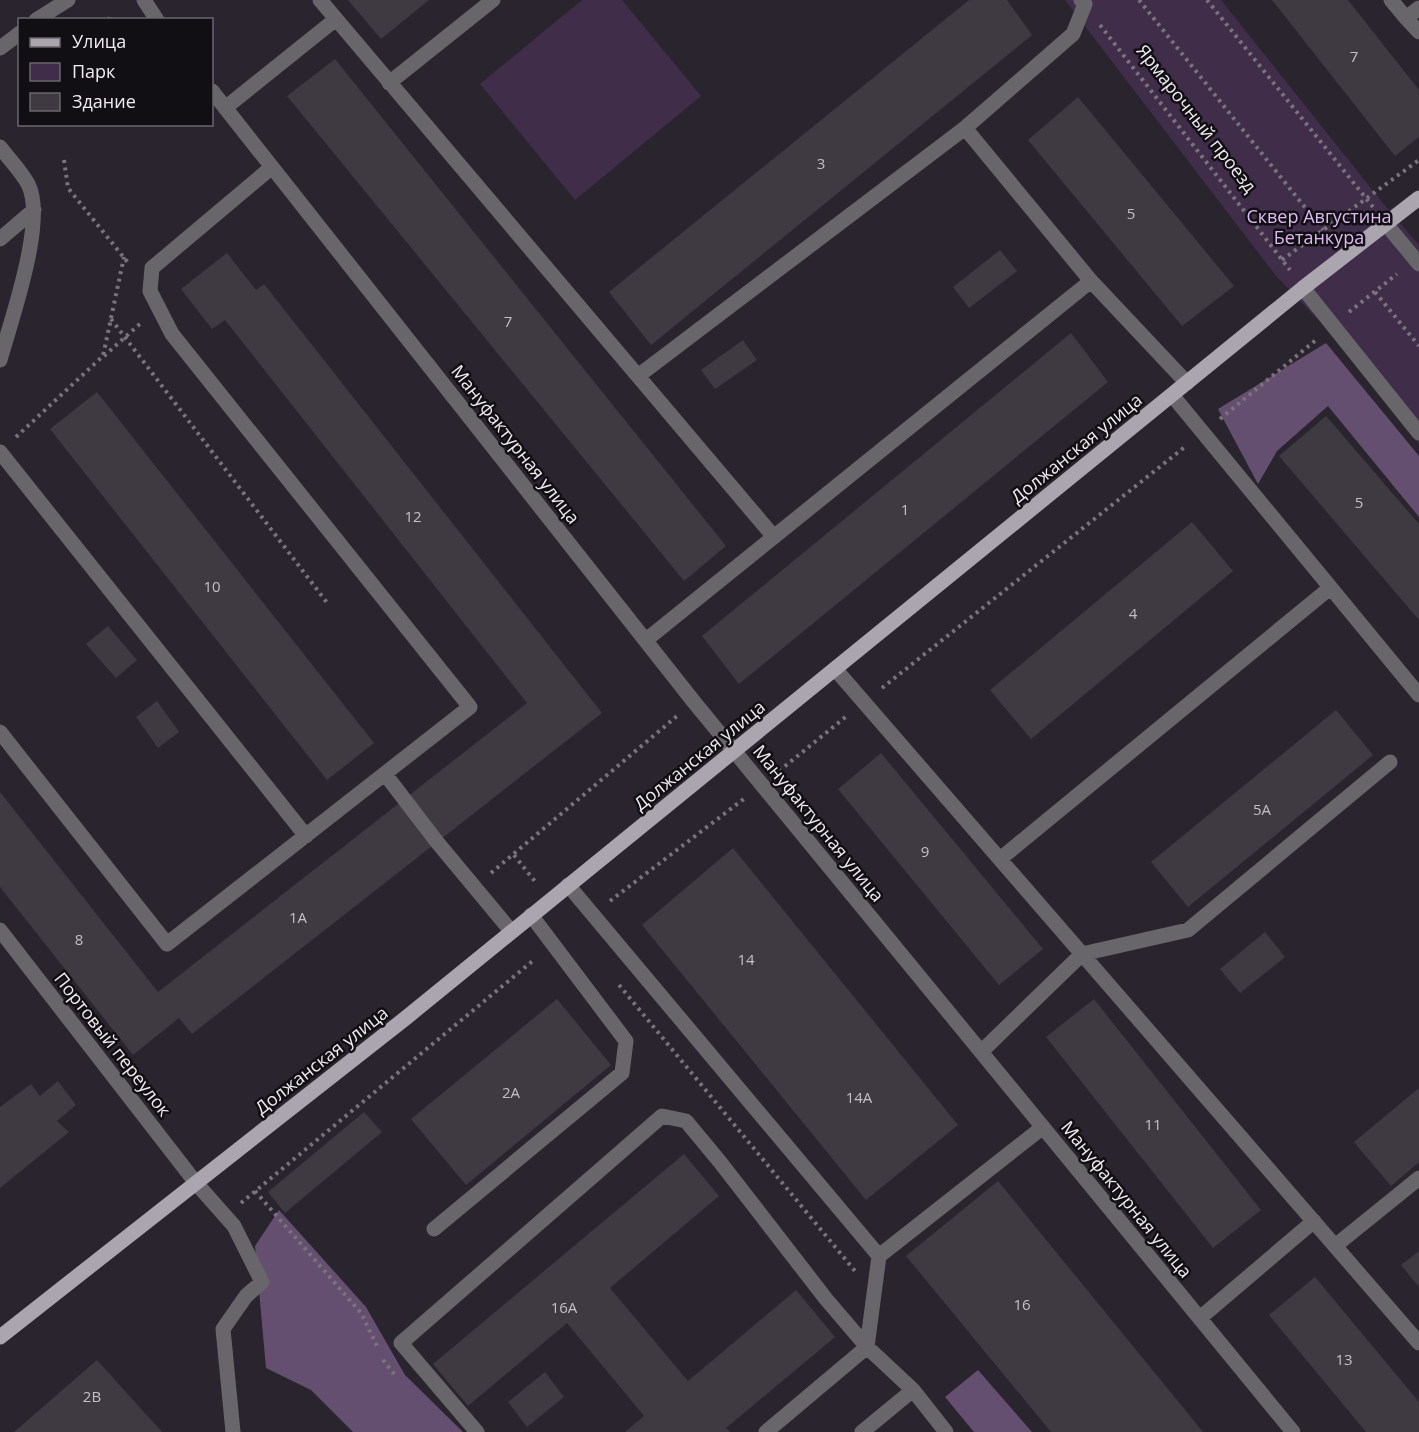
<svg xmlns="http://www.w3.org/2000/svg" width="1419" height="1432" viewBox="0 0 1419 1432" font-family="'Open Sans',sans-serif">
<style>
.green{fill:#402d4a}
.forest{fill:#654f70}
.building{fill:#3f3942}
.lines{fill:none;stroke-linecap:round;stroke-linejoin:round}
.path{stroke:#79747c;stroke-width:4;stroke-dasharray:3 4.5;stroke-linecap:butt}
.minor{stroke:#69666b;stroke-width:15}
.major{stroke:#aba5af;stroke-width:15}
.labels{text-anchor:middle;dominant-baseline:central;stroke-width:5;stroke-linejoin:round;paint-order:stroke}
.number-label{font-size:15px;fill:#c4bfc6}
.street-label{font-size:18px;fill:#f0ecf2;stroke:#110f13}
.park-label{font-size:18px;fill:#dfb9f3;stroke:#110f13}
</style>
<rect width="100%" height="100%" fill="#2a242e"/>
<path class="green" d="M582,0H622L701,96L575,200L480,84Z
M1065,0H1221L1386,207L1419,245V444L1331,333L1276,276Z"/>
<path class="forest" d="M1326,343L1419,456V517L1328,406L1277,451L1258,484L1218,409Z
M279,1210L366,1307L405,1375L463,1432H353L311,1390L266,1368L255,1246Z
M978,1370L1032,1432H974L945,1397Z"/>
<path class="building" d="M348,0H429L381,39Z
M969,0H1007L1032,35L651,345L609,292Z
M1272,0H1348L1419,90V137L1395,156Z
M335,59L726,546L684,581L287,96Z
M1078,97L1234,286L1182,326L1028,140Z
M1000,250L1017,271L969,308L953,287Z
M227,253L256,290L264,284L602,713L192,1034L179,1018L133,1055L0,887V792L158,992L527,703L225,320L212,329L181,289Z
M1071,333L1108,382L739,684L702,636Z
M743,340L757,360L715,389L701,370Z
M97,392L374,743L327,780L50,429Z
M1326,416L1419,524V620L1279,456Z
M1192,522L1233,571L1031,739L990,690Z
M108,626L137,660L116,678L86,644Z
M157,701L179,732L158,748L136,717Z
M1336,710L1373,755L1188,907L1151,862Z
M881,753L1043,949L999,985L838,789Z
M733,848L958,1125L866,1200L642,925Z
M1265,932L1285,957L1240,993L1220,969Z
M557,999L611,1065L466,1185L411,1119Z
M1094,999L1261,1210L1213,1248L1046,1037Z
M58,1081L76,1105L57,1121L69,1132L0,1188V1107L31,1084L40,1096Z
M1419,1088V1162L1391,1186L1354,1142Z
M364,1112L382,1132L285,1213L268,1192Z
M684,1154L719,1196L610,1288L688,1381L796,1290L835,1337L726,1428L730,1432H625L644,1416L567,1323L468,1406L433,1364Z
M998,1181L1168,1389L1203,1432H1051L906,1256Z
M1419,1251V1287L1401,1265Z
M1315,1277L1419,1402V1432H1366L1269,1315Z
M97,1360L162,1432H14Z
M545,1372L564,1397L527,1427L508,1402Z"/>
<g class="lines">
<path class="path" d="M1139,0L1323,230
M1207,0L1373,207
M109,20L111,15
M1100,25L1290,270
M64,160L68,188L129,264
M1282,260L1419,160
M1375,292L1419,346
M1349,312L1397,274
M111,319L328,604
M104,356L141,323
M1220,419L1316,340
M16,437L103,356L124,257
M882,688L1186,446
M779,771L848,715
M514,855L537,884
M491,873L677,716
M610,901L745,798
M619,985L855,1271
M255,1191L361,1313L378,1348
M241,1203L535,959
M383,1360L395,1375"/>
<path class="minor" d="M144,0L157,20
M320,0L774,537
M1391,0L1406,18
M1419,8L1406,18L1419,32
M36,20L68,0
M0,48L20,33
M389,83L493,0
M212,91L694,702L1293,1432
M225,108L336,19
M965,128L1091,281L1187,383
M0,147C9,159 21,171 28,184C47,220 11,320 0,360
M1386,224L1419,264
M0,239L34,210
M1303,288L1419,433
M638,376L965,128L1073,34L1085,4L1081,0
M1172,395L1419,695
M0,452L306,836
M646,640L1091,281
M836,670L1419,1343
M0,732L167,944L470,707L172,334L150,291L152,268L272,167
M385,774L437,842L511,931
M1000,859L1330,588
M568,885L879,1256L1043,1127
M0,930L196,1183L234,1226L262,1282L246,1296L223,1329L233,1432
M981,1052L1082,954L1188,930L1390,762
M434,1229L622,1073L626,1041L531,915
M1335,1246L1419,1178
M1200,1318L1314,1221
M913,1390L946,1432
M477,1432L401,1343L662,1116L686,1121L720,1162L826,1299L867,1347L913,1390L862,1432
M766,1432L867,1347L879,1256"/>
<path class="major" d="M0,1337L407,1017L1303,288L1419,198"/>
</g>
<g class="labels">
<g class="number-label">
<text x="1354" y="56">7</text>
<text x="821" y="163">3</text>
<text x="1131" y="213">5</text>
<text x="508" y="321">7</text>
<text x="1359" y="502">5</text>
<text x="905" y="509">1</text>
<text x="413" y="516">12</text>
<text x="212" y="586">10</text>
<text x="1133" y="613">4</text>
<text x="1262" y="809">5А</text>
<text x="925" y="851">9</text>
<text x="298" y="917">1А</text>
<text x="79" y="939">8</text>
<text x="746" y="959">14</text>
<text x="511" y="1092">2А</text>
<text x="859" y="1097">14А</text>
<text x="1153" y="1124">11</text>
<text x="1022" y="1304">16</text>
<text x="564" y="1307">16А</text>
<text x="1344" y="1359">13</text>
<text x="92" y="1396">2В</text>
</g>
<g class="street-label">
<text transform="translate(1197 118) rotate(52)">Ярмарочный проезд</text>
<text transform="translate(516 444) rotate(52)">Мануфактурная улица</text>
<text transform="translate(1076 448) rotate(-39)">Должанская улица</text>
<text transform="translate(699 755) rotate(-39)">Должанская улица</text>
<text transform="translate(819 823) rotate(51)">Мануфактурная улица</text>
<text transform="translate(113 1044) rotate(52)">Портовый переулок</text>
<text transform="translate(321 1060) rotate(-38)">Должанская улица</text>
<text transform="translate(1127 1199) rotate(51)">Мануфактурная улица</text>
</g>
<g class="park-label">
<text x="1319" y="216">Сквер Августина<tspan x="1319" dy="21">Бетанкура</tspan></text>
</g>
</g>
<rect x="18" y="18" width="195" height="108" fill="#110f13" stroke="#6a676c" stroke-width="1.5"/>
<rect x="30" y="38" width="30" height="9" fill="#aba5af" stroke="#6a676c" stroke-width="1.5"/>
<text x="72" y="48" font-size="18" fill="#f0ecf2">Улица</text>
<rect x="30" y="63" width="30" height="18" fill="#402d4a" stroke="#6a676c" stroke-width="1.5"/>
<text x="72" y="78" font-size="18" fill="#f0ecf2">Парк</text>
<rect x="30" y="93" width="30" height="18" fill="#3f3942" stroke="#6a676c" stroke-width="1.5"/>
<text x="72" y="108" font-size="18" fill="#f0ecf2">Здание</text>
</svg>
